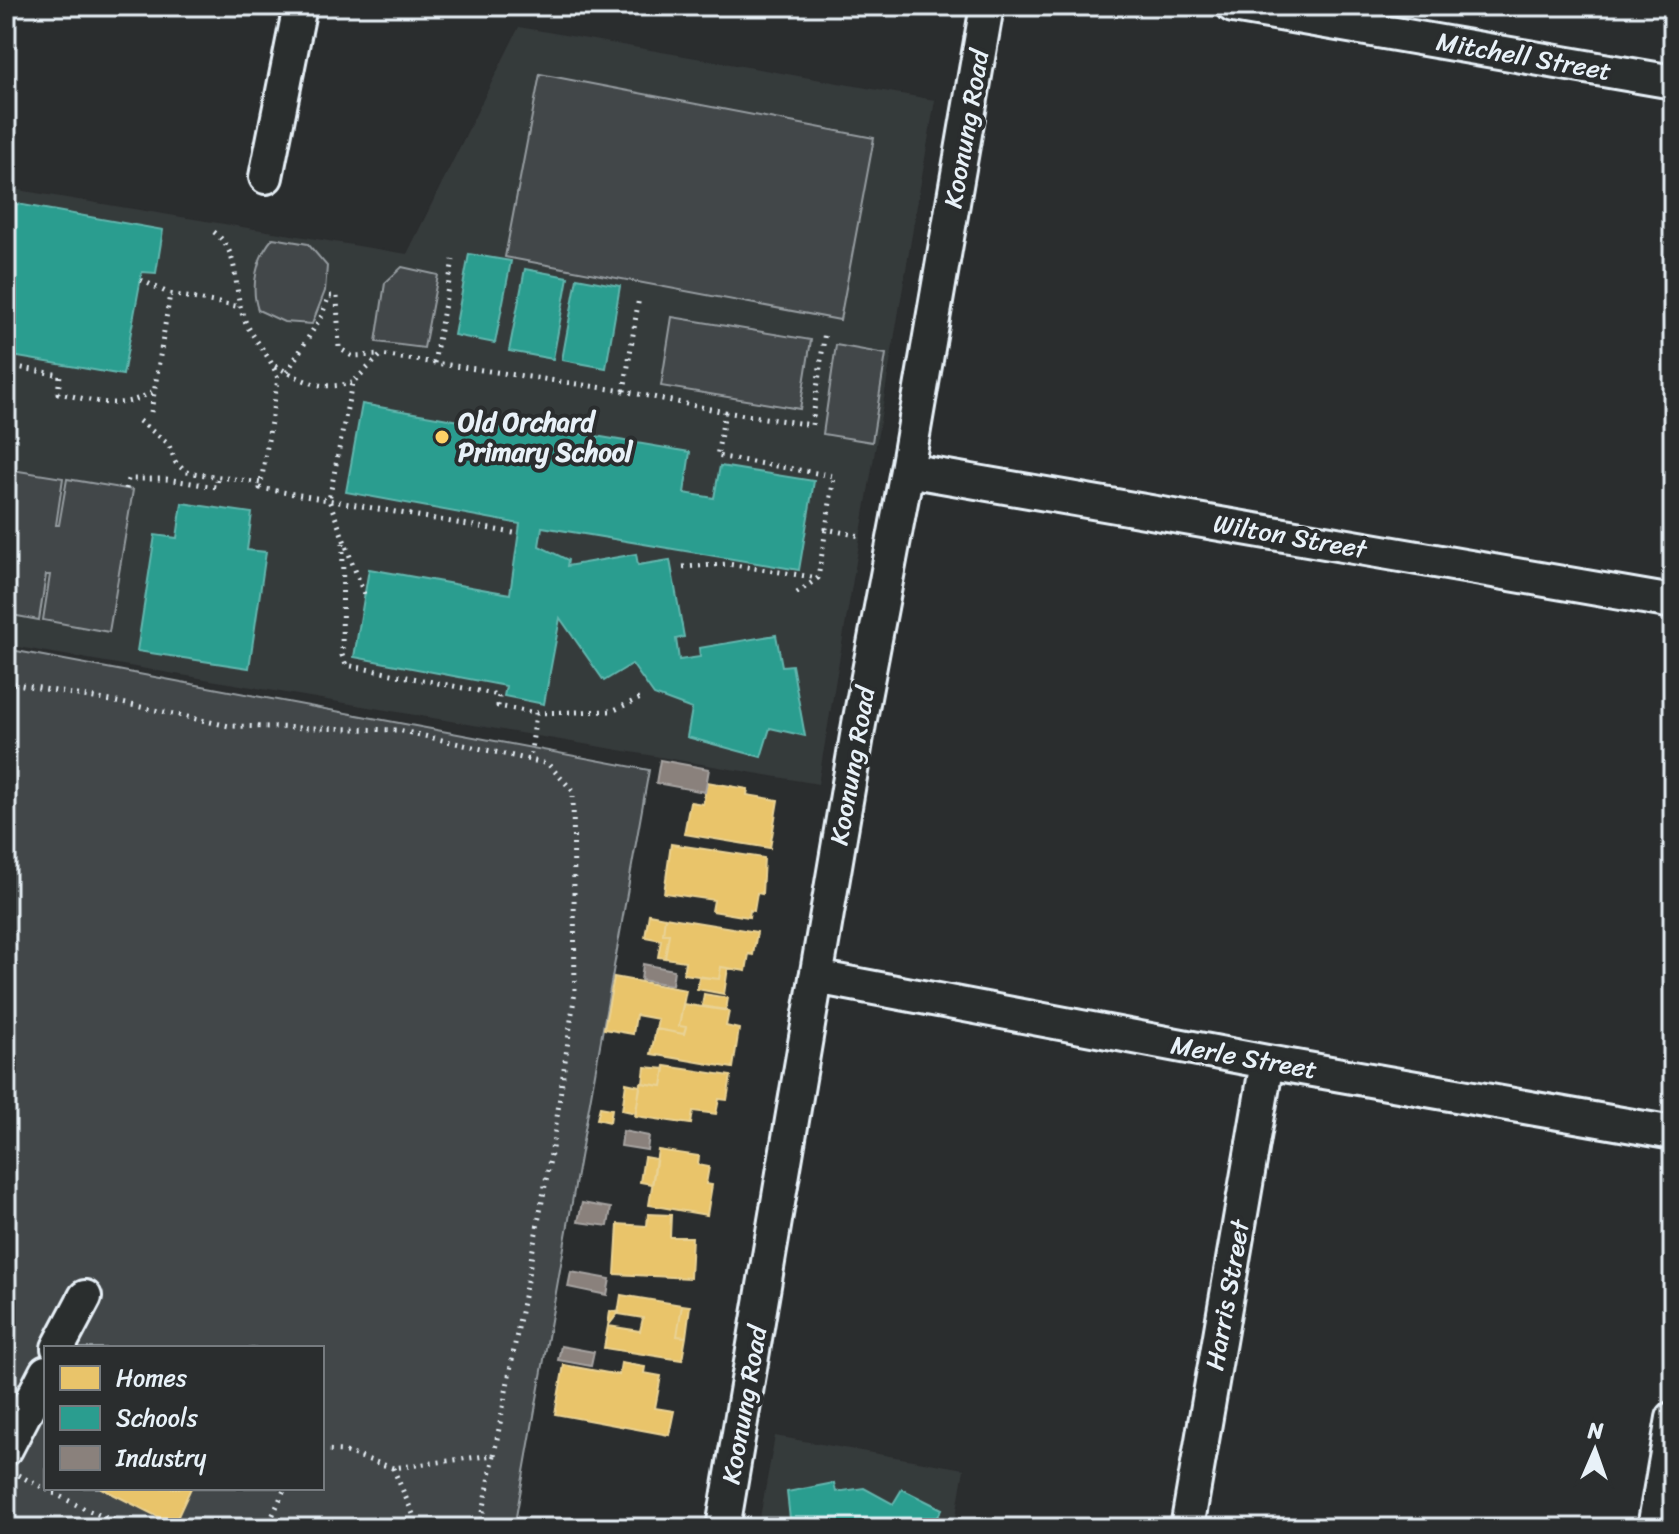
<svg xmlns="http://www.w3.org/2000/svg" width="1679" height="1534" viewBox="0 0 1679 1534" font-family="Sriracha,sans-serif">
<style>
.built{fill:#363a3b}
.green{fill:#424648;stroke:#959ca0;stroke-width:2;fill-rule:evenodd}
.homes{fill:#e9c46a;stroke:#e9d295;stroke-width:2}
.schools{fill:#2a9d8f;stroke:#63b6ae;stroke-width:2}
.industry{fill:#8a817c;stroke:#a6a3a1;stroke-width:2}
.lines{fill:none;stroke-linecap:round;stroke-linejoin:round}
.minor-casing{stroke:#e8f1f8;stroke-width:38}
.path{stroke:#e8f1f8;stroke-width:5;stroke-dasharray:2 6;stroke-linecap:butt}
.minor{stroke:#2a2d2e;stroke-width:32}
.poi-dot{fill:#ffd166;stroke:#2a2d2e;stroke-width:3}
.labels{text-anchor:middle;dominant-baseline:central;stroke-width:8;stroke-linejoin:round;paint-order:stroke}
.street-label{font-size:26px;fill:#e8f1f8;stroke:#2a2d2e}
.poi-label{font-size:26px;font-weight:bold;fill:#e8f1f8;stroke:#2a2d2e;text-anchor:start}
</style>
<rect width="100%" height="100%" fill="#2a2d2e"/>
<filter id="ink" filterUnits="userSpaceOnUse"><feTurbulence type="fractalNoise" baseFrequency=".0125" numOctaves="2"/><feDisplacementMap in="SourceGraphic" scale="16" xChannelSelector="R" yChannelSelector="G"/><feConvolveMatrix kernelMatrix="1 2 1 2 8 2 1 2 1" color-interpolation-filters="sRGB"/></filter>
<g filter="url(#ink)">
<path class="built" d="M519,27L935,100L818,784L6,645V188L407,254Z
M775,1436L964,1469L954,1528H758Z"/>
<path class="green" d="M540,74L874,138L840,320L505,257Z
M273,238L308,244L327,266L325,291L312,324L284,322L258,310C250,287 257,256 273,238Z
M402,267L438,275L424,348L376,342L385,283Z
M672,317L811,340L800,409L661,386Z
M836,345L886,354L872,442L823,434Z
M6,469L63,478L56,525H59L67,479L133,490L109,632L43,620L50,575H46L39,620L6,614Z
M6,649L649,770L514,1528H6ZM46,1348H322V1488H46Z"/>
<path class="homes" d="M707,782L748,789L747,795L778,800L770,848L684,834L690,802L703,804Z
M671,844L764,858L762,894L757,893L754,911L750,910L749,917L712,911L714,900L664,893Z
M649,914L665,917L663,934H669L665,958L658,957L661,940L645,937Z
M665,917L757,932L753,955L749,954L746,971L721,967L719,979L683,974L685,961L665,958L669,934H663Z
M721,967L728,968L724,994L697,989L699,977L719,979Z
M614,977L686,990L679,1026L686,1027L684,1034L656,1029L658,1019L636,1015L633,1034L604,1029Z
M704,994L728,998L726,1010L702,1006Z
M683,1004L729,1011L726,1026L739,1029L733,1068L651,1054L656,1029L684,1034L686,1027L679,1026Z
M665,1066L731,1076L727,1100L719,1099L716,1114L693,1111L691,1124L635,1116L641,1083L662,1086Z
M645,1067L665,1069L662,1086L643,1083Z
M626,1083L640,1086L636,1113L622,1110Z
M600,1107L612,1109L610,1122L597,1119Z
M658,1150L699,1156L698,1165L709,1167L706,1184L712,1185L707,1215L649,1205Z
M644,1157L656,1159L652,1184L640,1182Z
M648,1214L671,1215L670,1237H692L690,1278L615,1274L618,1224L647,1226Z
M621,1295L682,1305L677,1336L686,1337L682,1360L604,1348L608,1326L640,1331L643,1318L618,1314Z
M682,1305L690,1306L686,1337L677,1336Z
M610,1311L619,1312L608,1326Z
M621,1363L645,1367L644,1373L661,1376L655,1408L674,1411L669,1435L555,1414L564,1365L619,1375Z
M101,1488H191L174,1525Z"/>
<path class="schools" d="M6,202L163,230L156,273L142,272L123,375L6,355Z
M469,254L511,261L495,343L454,335Z
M525,269L568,277L553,359L509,351Z
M577,278L620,286L606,368L562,360Z
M362,404L540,435L542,427L690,452L684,493L714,498L720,466L814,481L799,570L542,527L539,546L568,560L567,566L636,554L638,565L670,560L684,637L676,639L679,660L700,657L699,648L776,635L782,666L792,665L805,736L770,728L761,757L687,737L692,709L654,695L632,664L604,681L560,618L544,704L504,696L506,686L354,657L369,569L510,594L520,524L346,492Z
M182,503L252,513L247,550L266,552L249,668L137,651L155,535L177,538Z
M834,1483L836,1492L864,1488L893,1504L902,1489L942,1509L932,1528H791L787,1492Z"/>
<path class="industry" d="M660,760L709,769L705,792L656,783Z
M643,964L674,970L672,985L641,980Z
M623,1131L649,1136L647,1150L621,1146Z
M582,1203L611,1208L608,1226L578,1222Z
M571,1272L610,1279L607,1295L568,1287Z
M561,1346L594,1352L591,1366L558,1360Z"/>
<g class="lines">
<g class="minor-casing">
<path id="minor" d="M1233,6L1673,82
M266,177L300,6
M907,470L1673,602
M816,977L1267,1062L1673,1133
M58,1348L85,1297
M6,1449L46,1372
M723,1528L859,724L907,470L987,6
M1187,1528L1267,1062
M1654,1528L1673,1418"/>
</g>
<path class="path" d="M214,232C240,252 233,284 242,313C250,338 271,354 278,379L261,483
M141,280L170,294
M434,363L453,260
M6,365L60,375L58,393C94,400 121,413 154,390
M275,366C306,381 317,391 352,383
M287,372L321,317L329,296H337L339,348L352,356L381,355
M624,391L639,297
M151,412L170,294L241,307
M725,412L812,425L825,331
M139,421L168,443L176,463L186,472L261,483L260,488L519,534
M126,489L128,479H166L216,487L218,476
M343,543L342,655L346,665L499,695L498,706L536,713L530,760
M683,567L728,564L818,578
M797,593L818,578L826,529
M364,594L329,500L352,383L381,355L624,391L725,412L717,456L834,476L826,529L860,536
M6,682L122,703L229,726L398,730L548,764L573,791L575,992L554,1138L494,1455L393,1468L343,1451L322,1450
M536,713L612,711L643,697
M393,1468L419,1528
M18,1475L87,1510L133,1528
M245,1528L271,1519L285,1488
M480,1528L494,1455"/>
<use href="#minor" class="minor"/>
</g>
</g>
<circle class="poi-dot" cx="442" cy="437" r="8"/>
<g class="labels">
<g class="street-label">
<text transform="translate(1524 56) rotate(10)">Mitchell Street</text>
<text transform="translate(966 129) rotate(-80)">Koonung Road</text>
<text transform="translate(1290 536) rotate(10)">Wilton Street</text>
<text transform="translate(852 766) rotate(-80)">Koonung Road</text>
<text transform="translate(1244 1057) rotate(10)">Merle Street</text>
<text transform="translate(1227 1295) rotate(-80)">Harris Street</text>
<text transform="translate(744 1405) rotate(-80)">Koonung Road</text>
</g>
<g class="poi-label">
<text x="458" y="422">Old Orchard<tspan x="458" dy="30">Primary School</tspan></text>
</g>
</g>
<rect width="1679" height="1534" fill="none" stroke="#2a2d2e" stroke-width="32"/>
<rect x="16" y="16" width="1647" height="1502" fill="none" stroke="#e8f1f8" stroke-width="3" filter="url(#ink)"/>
<rect x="44" y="1346" width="280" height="144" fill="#2a2d2e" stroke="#767b7f" stroke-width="2"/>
<rect x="60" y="1366" width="40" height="24" fill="#e9c46a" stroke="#767b7f" stroke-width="2"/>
<text x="116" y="1386" font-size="24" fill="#e8f1f8">Homes</text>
<rect x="60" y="1406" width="40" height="24" fill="#2a9d8f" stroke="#767b7f" stroke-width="2"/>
<text x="116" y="1426" font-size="24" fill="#e8f1f8">Schools</text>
<rect x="60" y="1446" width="40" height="24" fill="#8a817c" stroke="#767b7f" stroke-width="2"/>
<text x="116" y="1466" font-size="24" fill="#e8f1f8">Industry</text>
<g transform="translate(1595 1450) rotate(2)" stroke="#2a2d2e" stroke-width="6" paint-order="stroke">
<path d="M0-6L14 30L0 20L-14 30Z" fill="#e8f1f8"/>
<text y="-12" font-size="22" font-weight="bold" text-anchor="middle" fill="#e8f1f8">N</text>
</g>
</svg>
